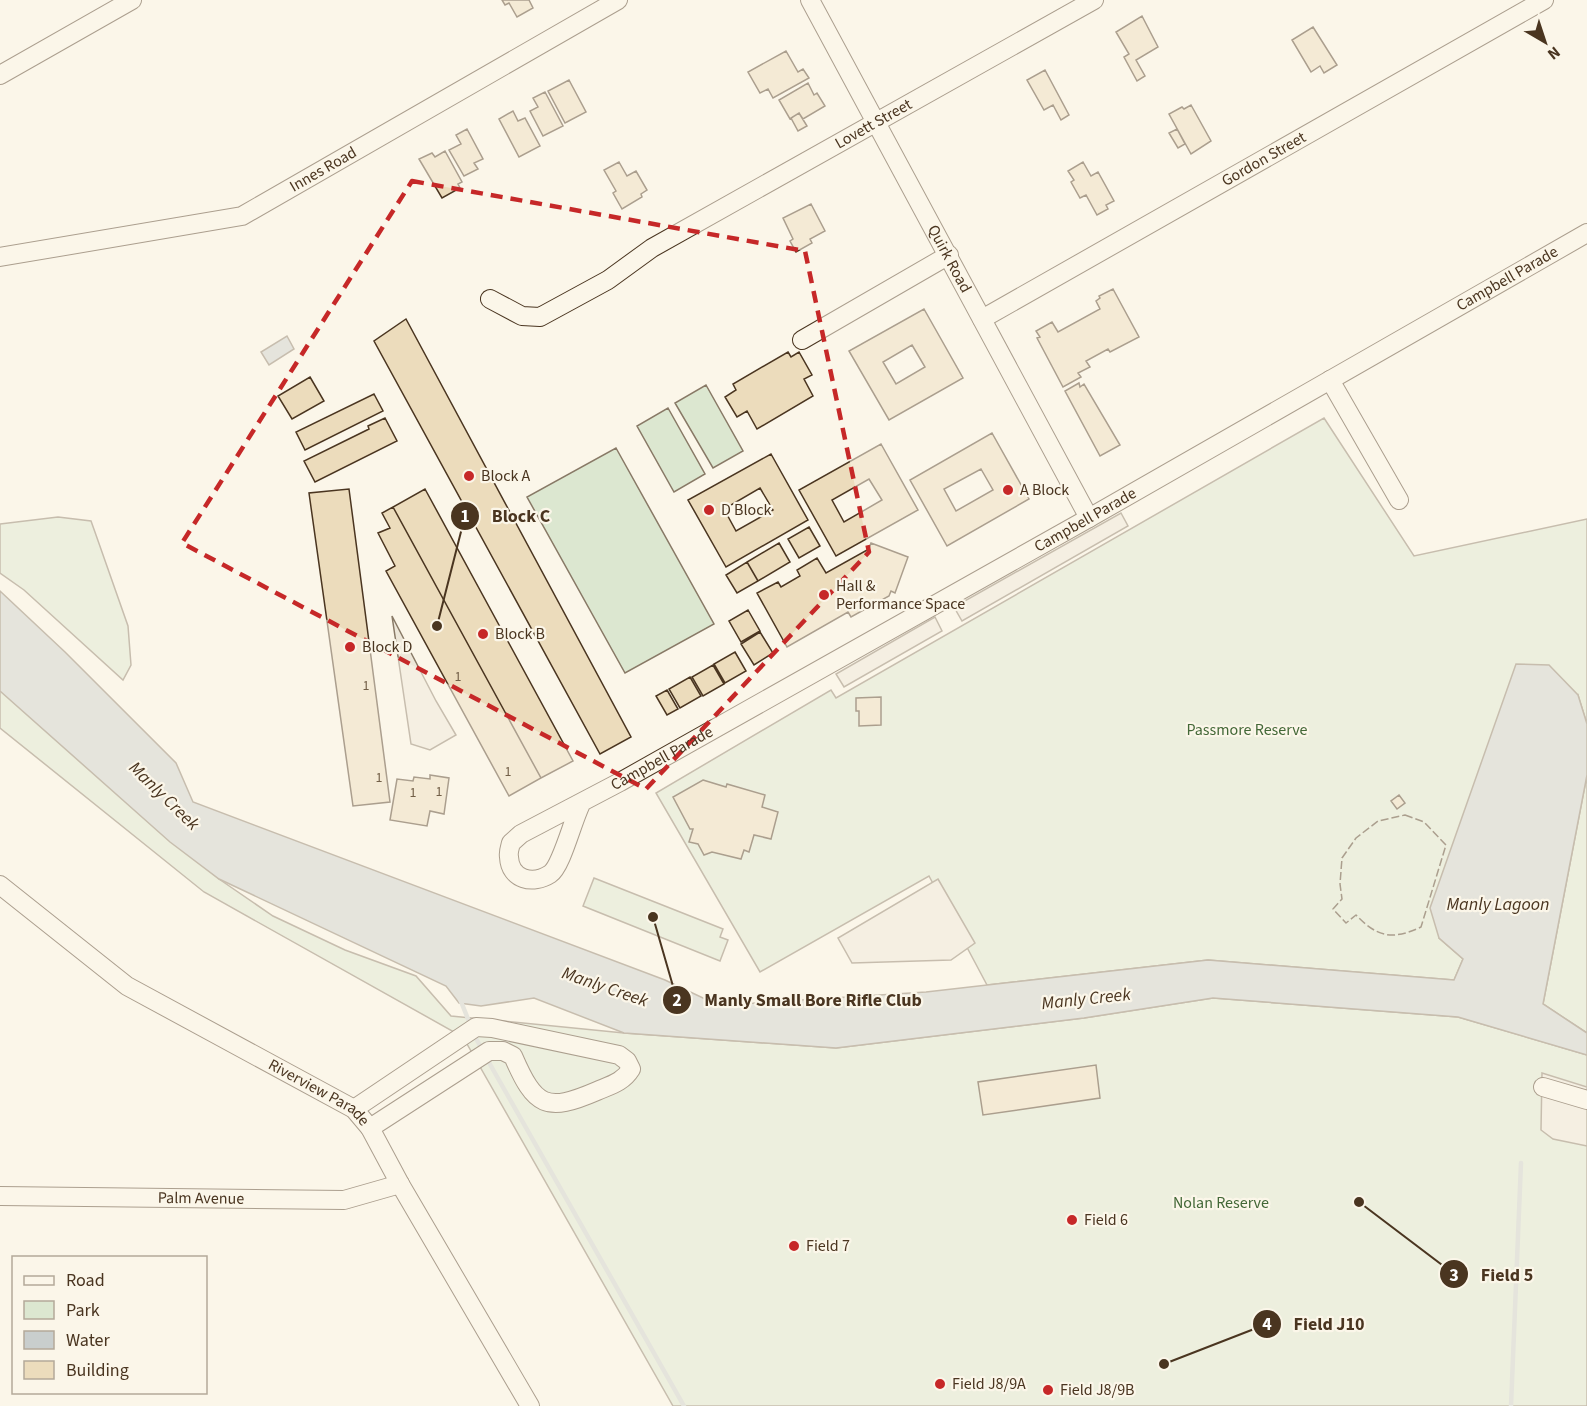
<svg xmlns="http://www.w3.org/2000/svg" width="1587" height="1406" viewBox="0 0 1587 1406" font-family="'Source Sans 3',sans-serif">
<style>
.green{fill:#dce7d0;stroke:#887966;stroke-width:1.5}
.parking{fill:#ede7d9;stroke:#887966;stroke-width:1.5}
.water{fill:#c9cecd;stroke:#887966;stroke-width:1.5}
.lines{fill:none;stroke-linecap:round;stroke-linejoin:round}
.stream{stroke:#c9cecd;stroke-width:4.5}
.building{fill:#ecdcbc;stroke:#4a3520;stroke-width:1.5;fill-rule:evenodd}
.minor-casing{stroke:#4a3520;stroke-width:20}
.minor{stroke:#fbf6e9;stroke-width:18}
.fence{stroke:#4a3520;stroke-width:1.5;stroke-dasharray:8 3;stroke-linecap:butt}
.marked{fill:none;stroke:#c62828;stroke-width:4.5;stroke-dasharray:12 8;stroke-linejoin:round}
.poi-dot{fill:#c62828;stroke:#fbf6e9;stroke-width:2}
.labels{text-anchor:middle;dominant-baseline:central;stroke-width:4.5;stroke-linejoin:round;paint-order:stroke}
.number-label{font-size:14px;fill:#725f47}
.street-label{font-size:16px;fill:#4a3520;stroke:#fbf6e9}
.poi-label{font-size:16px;fill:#4a3520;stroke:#fbf6e9;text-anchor:start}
.park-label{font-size:16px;fill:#436837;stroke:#fbf6e9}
.water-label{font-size:18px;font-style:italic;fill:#4a3520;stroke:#fbf6e9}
.leader{fill:none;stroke:#4a3520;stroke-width:2}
.callout-dot{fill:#4a3520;stroke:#fbf6e9;stroke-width:2}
.mark-label{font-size:18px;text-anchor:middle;font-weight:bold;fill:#fff}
.callout-label{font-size:18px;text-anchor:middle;font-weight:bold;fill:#4a3520;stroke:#fbf6e9;stroke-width:4.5;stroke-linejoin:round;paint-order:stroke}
</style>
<rect width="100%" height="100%" fill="#fbf6e9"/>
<path class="green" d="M706,385L743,451L713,468L675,403Z
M668,408L705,474L674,492L637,426Z
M1324,418L1414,556L1587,519V724L1578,695L1439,938L1463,959L1454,980L1208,960L987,985L929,876L760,972L656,793L831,690L836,698Z
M616,448L714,624L625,673L527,497Z
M58,517L91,521L96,535L128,626L131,665L123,680L24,590L0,573V524Z
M0,689L219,879L273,916L345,950L416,976L451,1016L624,1033L836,1048L1084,1018L1213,998L1458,1017L1587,1055V1406H673L463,1037L204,892L0,728Z
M1587,775V1033L1543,1004Z
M594,878L723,929L720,937L728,940L720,961L583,906Z"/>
<path class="parking" d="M1121,513L1128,526L962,621L954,607Z
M392,616L436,701L456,735L430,750L411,744Z
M935,617L942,631L844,687L836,674Z
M938,879L975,943L951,960L852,963L838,938Z
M1542,1073L1587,1087V1146L1553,1139L1541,1130Z"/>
<path class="water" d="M287,336L294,349L269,365L261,352Z
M0,591L65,652L176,763L193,802L665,980L703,998L740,1004L926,992L1208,960L1454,980L1463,959L1439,938L1430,908L1516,664L1549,665L1578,695L1587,724V775L1543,1004L1587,1033V1055L1458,1017L1213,998L1084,1018L836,1048L624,1033L534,998L481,1006L459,1003L446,986L219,879L170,842L0,691Z"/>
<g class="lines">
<path class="stream" d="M460,999L470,1024
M474,1035L483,1051
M487,1059L684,1406
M1511,1406L1521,1163"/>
</g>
<path class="building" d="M502,0H529L533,8L517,17L509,3L505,5Z
M1142,16L1158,47L1136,60L1145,76L1137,81L1124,57L1129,54L1116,32Z
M1313,27L1337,65L1324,73L1320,66L1311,72L1292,40Z
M786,51L798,72L803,69L809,78L773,98L768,89L760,93L748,72Z
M1045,70L1069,115L1061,120L1053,105L1044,110L1027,80Z
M569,80L586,112L565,123L548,91Z
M808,83L814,95L817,93L825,106L803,119L799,113L790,119L779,100Z
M545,92L563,126L543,136L530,111L538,107L533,98Z
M1191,105L1211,141L1191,154L1169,114L1182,107L1184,109Z
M513,111L518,121L525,118L540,146L519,157L499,119Z
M799,113L807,126L798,131L791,118Z
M467,129L483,159L474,163L478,169L464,176L449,150L461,144L456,135Z
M1177,129L1185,144L1178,148L1169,133Z
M445,151L462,182L458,184L460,188L442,198L419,159L432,153L435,157Z
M619,162L627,176L636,171L647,190L641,194L642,197L622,209L613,193L616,191L604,170Z
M1083,162L1091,176L1098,172L1114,201L1106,205L1108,209L1097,215L1086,195L1080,198L1071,182L1074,180L1068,171Z
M811,204L825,231L810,239L812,243L796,252L790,241L793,239L783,218Z
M1113,289L1139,337L1110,352L1108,349L1086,361L1090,367L1078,373L1081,377L1063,387L1037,338L1040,337L1036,331L1052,322L1058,332L1100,309L1096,301L1100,298L1099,296Z
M924,309L963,378L889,420L849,351ZM912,345L925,367L896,384L883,362Z
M406,319L631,737L600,754L374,341Z
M788,352L791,357L799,352L812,375L804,379L813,396L757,429L747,411L737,417L725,397L736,390L733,384Z
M310,377L324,401L292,419L278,396Z
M1079,383L1080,387L1084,384L1120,445L1100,456L1065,391Z
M374,394L383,411L305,450L296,432Z
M385,418L397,441L315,482L304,461L369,429L368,426Z
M992,433L1029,499L947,546L910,480ZM981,469L993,490L956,511L944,489Z
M881,444L918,510L836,556L799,490ZM869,479L882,500L844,522L832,500Z
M771,454L808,520L726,567L688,500ZM760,488L773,510L736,531L724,509Z
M349,489L390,802L353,806L309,493Z
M425,489L573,761L541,778L393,507Z
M393,507L541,778L509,796L386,571L395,566L378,533L390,528L382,513Z
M809,527L820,546L799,558L788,539Z
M779,543L790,562L758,581L747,562Z
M871,543L908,557L895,593L891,591L889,596L851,617L848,612L787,647L757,593L778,582L781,587L800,576L797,570L817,558L826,573L869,549Z
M747,562L758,581L737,593L726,575Z
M748,610L760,631L741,642L729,621Z
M760,632L773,653L754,665L741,644Z
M735,652L746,671L725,683L714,664Z
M713,665L724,684L703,696L692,677Z
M690,677L701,696L680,708L669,689Z
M667,690L678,709L667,715L656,696Z
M881,697V725L859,726V711H856V698Z
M430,775L449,778L444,814L430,811L427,826L390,820L397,779L413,781L414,777L430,779Z
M703,780L726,787L727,784L765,795L762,807L778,812L771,839L754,835L749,852L744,850L741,859L712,852L704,855L698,844L689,842L693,829H690L673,797Z
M1399,795L1405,803L1397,809L1391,801Z
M1096,1065L1100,1098L983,1115L978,1082Z"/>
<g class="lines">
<g class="minor-casing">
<g id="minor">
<path id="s1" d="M810,0L1089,518"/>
<path d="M0,75L132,0"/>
<path id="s2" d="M0,257L242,216L618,0"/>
<path id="s3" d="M490,299L522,316L540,317L608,280L652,248L1094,0"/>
<path id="s4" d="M982,319L1544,0"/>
<path d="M802,340L949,255"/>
<path d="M1330,380L1399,500"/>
<path id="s5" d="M582,802C573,818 562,866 550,874C533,885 510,880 509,857C508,852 510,847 511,843L521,834L620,782L1089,518L1587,233"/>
<path id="s6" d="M0,885L127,986L354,1109L370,1128L400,1184L530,1406"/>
<path d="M1543,1087L1587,1100"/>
<path d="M354,1109L476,1027L492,1028L619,1055L627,1061L631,1069C623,1082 611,1085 597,1091C546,1113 535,1107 513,1056L503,1051H489L370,1128"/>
<path id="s7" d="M0,1196L344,1200L400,1184"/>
</g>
</g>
<use href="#minor" class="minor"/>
<path class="fence" d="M1405,815L1424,822L1446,845L1421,927C1393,940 1378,938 1356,915L1346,923L1333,909L1342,899L1340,884L1342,858L1356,838L1378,821Z"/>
</g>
<path d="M0 0H1587V1406H0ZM412,181L805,251L869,552L646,789L182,543Z" fill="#fbf6e9" fill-opacity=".55" fill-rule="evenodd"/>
<path class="marked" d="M412,181L805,251L869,552L646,789L182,543Z"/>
<g class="poi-dot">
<circle cx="469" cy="476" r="6"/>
<circle cx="1008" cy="490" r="6"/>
<circle cx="709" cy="510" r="6"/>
<circle cx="824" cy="595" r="6"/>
<circle cx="483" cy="634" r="6"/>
<circle cx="350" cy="647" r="6"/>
<circle cx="1072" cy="1220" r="6"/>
<circle cx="794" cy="1246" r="6"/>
<circle cx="940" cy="1384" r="6"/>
<circle cx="1048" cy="1390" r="6"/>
</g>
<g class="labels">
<g class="number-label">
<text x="458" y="677">1</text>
<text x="366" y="686">1</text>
<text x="508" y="772">1</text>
<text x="379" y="778">1</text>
<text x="439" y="792">1</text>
<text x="413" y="793">1</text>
</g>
<g class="street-label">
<text stroke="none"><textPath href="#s3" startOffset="440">Lovett Street</textPath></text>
<text stroke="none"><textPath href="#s4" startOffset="324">Gordon Street</textPath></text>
<text stroke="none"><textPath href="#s2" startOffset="339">Innes Road</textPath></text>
<text stroke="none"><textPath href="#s1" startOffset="294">Quirk Road</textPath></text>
<text stroke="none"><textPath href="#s5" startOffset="1294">Campbell Parade</textPath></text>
<text stroke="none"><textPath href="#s5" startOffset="808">Campbell Parade</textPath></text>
<text stroke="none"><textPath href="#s5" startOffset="322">Campbell Parade</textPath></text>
<text stroke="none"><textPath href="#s6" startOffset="382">Riverview Parade</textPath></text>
<text stroke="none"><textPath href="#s7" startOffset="201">Palm Avenue</textPath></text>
</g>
<g class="poi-label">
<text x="481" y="476">Block A</text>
<text x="1020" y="490">A Block</text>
<text x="721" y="510">D Block</text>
<text x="836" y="586">Hall &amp;<tspan x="836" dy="18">Performance Space</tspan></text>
<text x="495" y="634">Block B</text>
<text x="362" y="647">Block D</text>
<text x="1084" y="1220">Field 6</text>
<text x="806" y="1246">Field 7</text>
<text x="952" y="1384">Field J8/9A</text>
<text x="1060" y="1390">Field J8/9B</text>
</g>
<g class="park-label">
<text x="1247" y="730">Passmore Reserve</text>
<text x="1221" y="1203">Nolan Reserve</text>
</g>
<g class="water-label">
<text transform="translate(164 796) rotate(44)">Manly Creek</text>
<text x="1498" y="904">Manly Lagoon</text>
<text transform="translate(605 987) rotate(19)">Manly Creek</text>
<text transform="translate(1086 999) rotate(-6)">Manly Creek</text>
</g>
</g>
<path class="leader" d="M437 626L465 516M653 917L677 1000M1359 1202L1454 1274M1164 1364L1267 1324"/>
<g class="callout-dot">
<circle cx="437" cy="626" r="6"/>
<circle cx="653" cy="917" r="6"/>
<circle cx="1359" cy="1202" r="6"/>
<circle cx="1164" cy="1364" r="6"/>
<circle cx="465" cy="516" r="15"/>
<circle cx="677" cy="1000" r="15"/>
<circle cx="1454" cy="1274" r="15"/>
<circle cx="1267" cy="1324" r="15"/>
</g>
<g class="mark-label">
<text x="465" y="522">1</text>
<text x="677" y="1006">2</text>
<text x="1454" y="1281">3</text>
<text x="1267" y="1330">4</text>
</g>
<g class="callout-label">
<text x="521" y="522">Block C</text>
<text x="813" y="1006">Manly Small Bore Rifle Club</text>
<text x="1507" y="1281">Field 5</text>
<text x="1329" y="1330">Field J10</text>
</g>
<rect x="12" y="1256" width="195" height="138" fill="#fbf6e9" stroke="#b4a999" stroke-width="1.5"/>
<rect x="24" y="1276" width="30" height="9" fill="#fbf6e9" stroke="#b4a999" stroke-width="1.5"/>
<text x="66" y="1286" font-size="18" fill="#4a3520">Road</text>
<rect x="24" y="1301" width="30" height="18" fill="#dce7d0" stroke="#b4a999" stroke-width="1.5"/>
<text x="66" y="1316" font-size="18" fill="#4a3520">Park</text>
<rect x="24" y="1331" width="30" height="18" fill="#c9cecd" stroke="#b4a999" stroke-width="1.5"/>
<text x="66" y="1346" font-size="18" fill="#4a3520">Water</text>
<rect x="24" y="1361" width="30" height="18" fill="#ecdcbc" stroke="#b4a999" stroke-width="1.5"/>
<text x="66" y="1376" font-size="18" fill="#4a3520">Building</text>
<g transform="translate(1545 42) rotate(141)" stroke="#fbf6e9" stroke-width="4.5" paint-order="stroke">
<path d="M0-4.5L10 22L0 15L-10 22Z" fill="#4a3520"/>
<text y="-9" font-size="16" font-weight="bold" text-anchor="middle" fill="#4a3520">N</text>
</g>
</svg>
